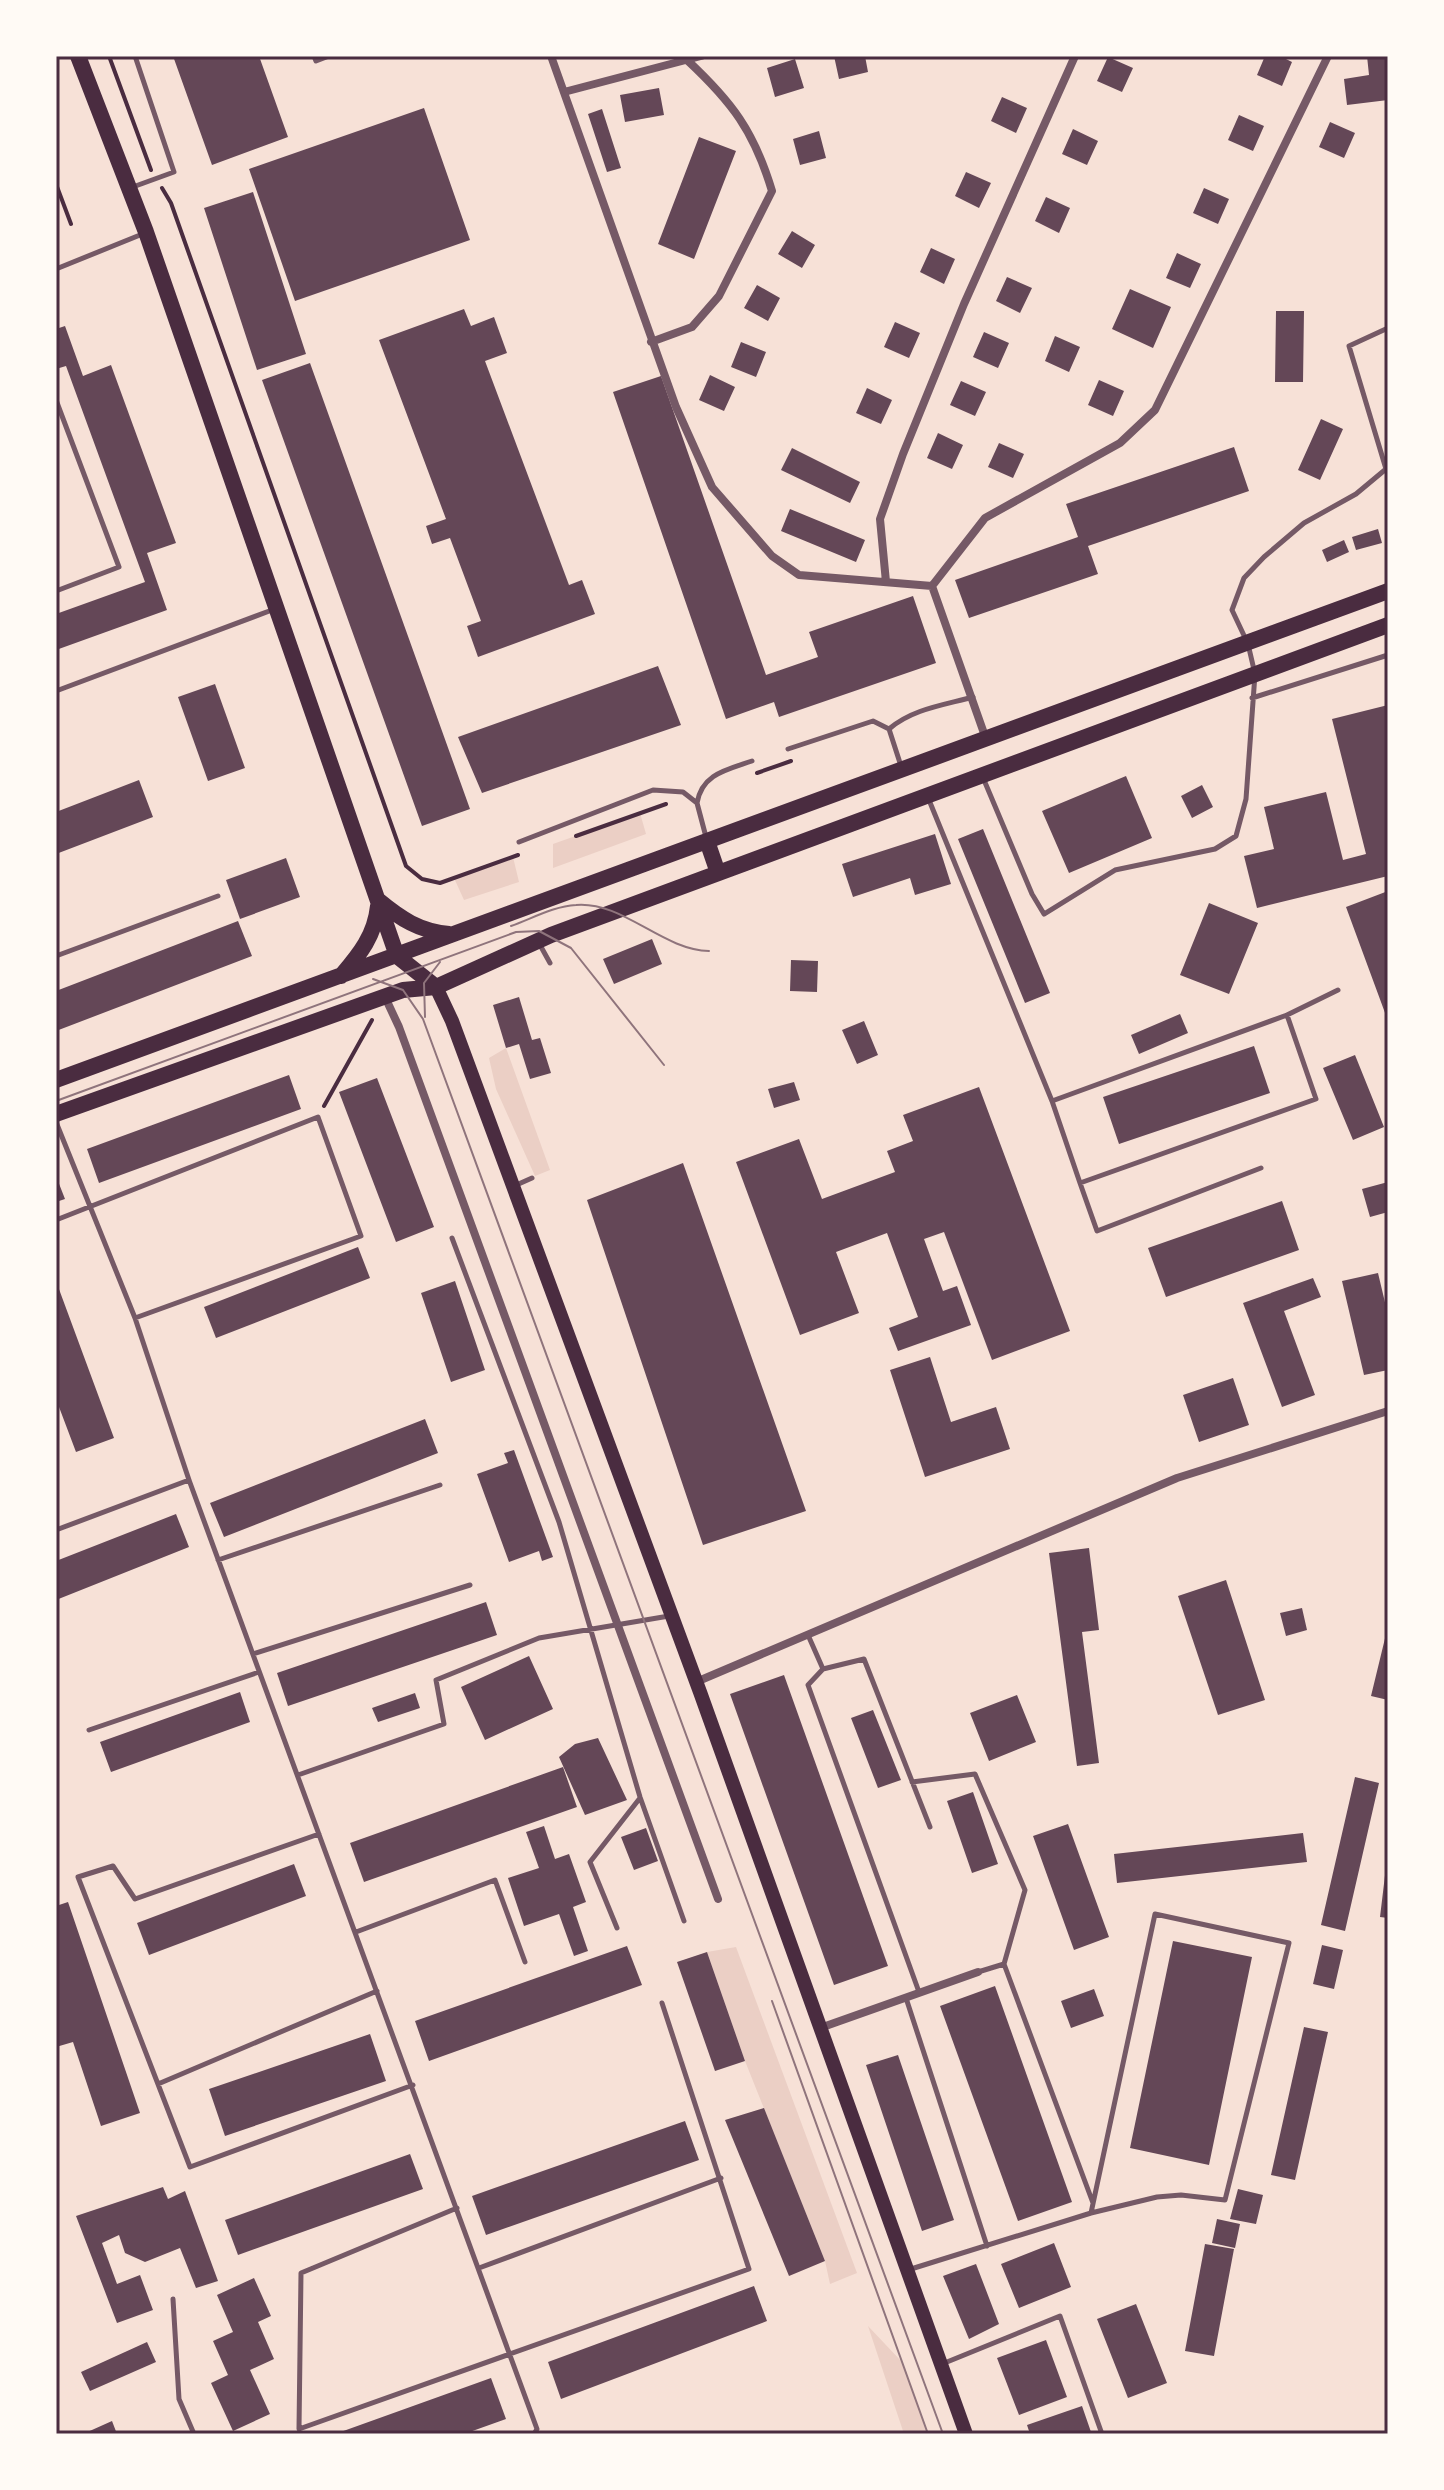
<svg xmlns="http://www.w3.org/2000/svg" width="1444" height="2490" viewBox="0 0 1444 2490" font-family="'Alegreya Sans',sans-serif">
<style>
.green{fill:#ebcfc5}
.building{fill:#644757}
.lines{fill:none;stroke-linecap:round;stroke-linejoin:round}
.path{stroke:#4a2c40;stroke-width:4}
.service{stroke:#755966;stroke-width:5}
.minor{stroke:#755966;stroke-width:8}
.secondary{stroke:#4a2c40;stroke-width:14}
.primary{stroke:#4a2c40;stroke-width:16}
.tram{stroke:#8f747c;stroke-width:2}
.neatline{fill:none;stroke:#4a2c40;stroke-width:3}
</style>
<rect width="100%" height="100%" fill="#f7e1d7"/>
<path class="green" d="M640,813L646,834L553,868V844Z
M513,857L519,882L464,900L454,878Z
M506,1048L550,1170L535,1176L496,1089L489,1058Z
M736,1947L857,2273L830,2284L825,2261L745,2061L707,1952Z
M868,2326L902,2362L928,2434H904Z"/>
<path class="building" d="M173,56H259L288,137L212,165Z
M834,56H865L868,72L839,79Z
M1265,56H1280L1292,62L1282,86L1257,75Z
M1367,56H1388V100L1347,105L1344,79L1369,75Z
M1108,57L1133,68L1122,92L1097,81Z
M795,59L804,88L775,97L767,68Z
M659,88L664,115L625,122L620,95Z
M1002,97L1027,108L1016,133L991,121Z
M424,108L470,240L295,301L249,169Z
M602,109L621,168L607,172L588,114Z
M1239,115L1264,126L1253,151L1228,140Z
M1330,122L1355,133L1344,158L1319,147Z
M1073,129L1098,141L1087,165L1062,154Z
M819,131L826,158L800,165L793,139Z
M699,137L736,151L694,259L658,244Z
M966,172L991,183L979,208L955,196Z
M1204,188L1229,199L1218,224L1193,213Z
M253,192L306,354L257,370L204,208Z
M1046,197L1070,208L1059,233L1035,221Z
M792,231L815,245L802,268L778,254Z
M931,248L955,259L944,284L920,272Z
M1177,253L1201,264L1190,288L1166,278Z
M1007,277L1032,288L1020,313L996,301Z
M757,285L780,298L768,321L744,308Z
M1130,289L1171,307L1153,348L1112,329Z
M464,309L471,326L494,317L507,353L485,361L569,585L582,580L595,614L478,657L467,626L481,621L450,538L432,544L426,526L446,519L379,340Z
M1276,311H1304L1303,382H1275Z
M895,322L920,333L909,358L884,347Z
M65,326L83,376L111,365L176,543L147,553L167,610L56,650V614L145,582L66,366L56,369V329Z
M984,332L1009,343L998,368L973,357Z
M1055,336L1080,347L1069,372L1045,361Z
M741,342L766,352L756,377L731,367Z
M310,363L470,809L422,826L262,380Z
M710,375L735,387L724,411L699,400Z
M661,376L766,675L818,657L809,632L913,596L936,663L779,717L774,702L726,719L613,392Z
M1099,380L1124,391L1113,416L1088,405Z
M961,381L986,392L975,416L950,405Z
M867,388L892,400L881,424L856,413Z
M1321,419L1343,429L1320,480L1298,470Z
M938,433L963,445L952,469L927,458Z
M999,443L1024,454L1013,478L988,467Z
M1234,447L1249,491L1088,546L1098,574L969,618L955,580L1078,537L1066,504Z
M792,448L860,482L850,503L781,470Z
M790,509L865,540L856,562L781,531Z
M1378,529L1382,543L1356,550L1352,537Z
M1344,540L1349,552L1327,562L1322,550Z
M658,666L681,725L482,793L458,737Z
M215,684L245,768L208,781L178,697Z
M1388,705V876L1257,908L1244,856L1274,849L1264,807L1326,792L1343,860L1366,854L1332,719Z
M1126,776L1152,838L1069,873L1042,811Z
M139,780L153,817L56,854V812Z
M1202,785L1213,807L1192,818L1181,796Z
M983,829L1050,993L1025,1003L958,839Z
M935,834L951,884L915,895L910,878L853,897L842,864Z
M286,858L300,897L240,919L226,880Z
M1388,891V1021L1346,907Z
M1209,903L1258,923L1229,994L1180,975Z
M238,921L252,956L56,1031V991Z
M652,939L662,964L614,984L603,959Z
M791,960L818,961L817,992L790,991Z
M519,997L532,1040L540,1038L551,1073L530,1079L519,1044L506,1048L493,1005Z
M1180,1014L1188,1033L1139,1054L1131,1035Z
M864,1021L878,1055L857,1064L842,1030Z
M1254,1046L1270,1093L1119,1144L1103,1097Z
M1355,1055L1384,1127L1353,1140L1323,1068Z
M289,1075L301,1109L99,1183L87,1149Z
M377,1078L434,1227L396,1242L339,1092Z
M794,1082L800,1100L774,1108L768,1089Z
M979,1087L1070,1331L992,1360L944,1232L924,1239L943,1291L957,1286L971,1325L898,1351L889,1328L918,1317L887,1233L836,1252L859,1313L800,1335L736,1162L799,1139L822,1199L895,1172L887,1151L913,1141L903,1115Z
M683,1163L806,1511L703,1545L587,1200Z
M56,1176L65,1199L56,1202Z
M1388,1182V1212L1370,1217L1362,1189Z
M1282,1201L1299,1250L1166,1297L1148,1248Z
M358,1247L370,1278L216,1338L204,1307Z
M1378,1273L1388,1315V1370L1364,1375L1342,1281Z
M1313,1278L1321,1297L1284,1311L1315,1395L1282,1407L1243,1303Z
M56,1281L114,1438L76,1452L56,1399Z
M455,1281L485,1370L451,1382L421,1293Z
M930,1357L951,1422L996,1407L1010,1449L925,1477L890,1370Z
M1233,1378L1249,1425L1199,1442L1183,1395Z
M425,1419L438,1453L224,1537L210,1503Z
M514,1450L553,1557L542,1561L539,1551L509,1562L477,1474L508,1463L504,1453Z
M176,1514L189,1547L56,1600V1561Z
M1089,1548L1099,1630L1082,1632L1099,1763L1077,1766L1049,1553Z
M1226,1580L1265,1700L1218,1715L1178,1596Z
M486,1602L497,1635L288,1706L277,1673Z
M1302,1608L1307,1630L1286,1636L1280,1613Z
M1388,1626V1700L1371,1696Z
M529,1656L553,1709L485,1740L461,1687Z
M784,1675L888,1966L834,1985L730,1694Z
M240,1692L250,1722L111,1772L100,1742Z
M415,1693L420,1708L378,1722L372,1708Z
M1017,1695L1036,1742L989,1761L970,1713Z
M873,1710L901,1780L878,1788L851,1718Z
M598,1738L627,1800L585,1815L559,1757L575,1744Z
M563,1767L577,1807L364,1882L350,1843Z
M1355,1777L1379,1783L1345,1931L1321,1925Z
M973,1792L998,1864L972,1873L947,1801Z
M1068,1824L1109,1937L1074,1950L1033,1836Z
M544,1826L555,1859L569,1854L586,1902L573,1907L588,1951L574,1956L559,1914L524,1926L508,1878L539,1868L526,1832Z
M646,1828L658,1861L634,1870L621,1837Z
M1303,1833L1307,1862L1117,1883L1114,1854Z
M294,1864L306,1896L149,1955L137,1923Z
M1386,1867H1388V1918L1380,1917Z
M68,1902L140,2113L101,2126L73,2042L56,2047V1906Z
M1173,1941L1252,1957L1209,2165L1130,2148Z
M1322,1945L1343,1950L1334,1989L1313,1984Z
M627,1946L642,1985L429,2061L415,2021Z
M707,1952L745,2061L715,2071L677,1962Z
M995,1986L1072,2202L1018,2221L940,2006Z
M1094,1989L1104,2016L1071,2028L1061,2001Z
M1304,2027L1328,2032L1295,2180L1271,2175Z
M370,2034L386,2081L225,2136L209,2089Z
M898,2055L954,2220L922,2231L866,2065Z
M764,2108L825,2261L789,2276L725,2120Z
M685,2121L699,2160L486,2235L472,2196Z
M410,2154L423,2189L238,2255L225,2220Z
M163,2187L168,2199L185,2191L218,2281L196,2288L180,2248L145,2262L125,2253L119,2235L102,2243L117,2284L140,2275L153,2310L117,2323L76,2216Z
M1238,2189L1263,2195L1256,2224L1230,2219Z
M1217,2219L1240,2224L1235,2248L1212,2243Z
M1054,2243L1071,2287L1019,2308L1001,2264Z
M1205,2244L1234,2249L1214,2356L1185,2351Z
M976,2264L999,2324L969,2339L943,2276Z
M254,2278L271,2316L258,2322L274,2359L250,2370L270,2414L233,2431L211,2383L228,2375L213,2341L233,2332L217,2295Z
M754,2286L767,2321L561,2399L548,2362Z
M1136,2304L1167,2383L1128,2398L1097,2319Z
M1046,2340L1067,2397L1019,2415L997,2358Z
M147,2342L156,2362L90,2391L81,2372Z
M491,2378L506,2419L464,2434H335Z
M1082,2406L1091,2432L1030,2434L1027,2425Z
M112,2421L117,2434H83Z"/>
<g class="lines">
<path class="path" d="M109,56L151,170
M56,184L71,224
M162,188L171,203L406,866L422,879L440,883L518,855
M757,773L791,761
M576,836L666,804
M324,1106L372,1020"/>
<path class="service" d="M314,56L316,61L329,56
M130,188L174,172L135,56
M56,269L145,233
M56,400L119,567L56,591
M56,691L272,610
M1252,698L1388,655
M889,729C912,709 944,705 973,697
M788,749L873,721L889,729L901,766
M984,780L1032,894L1044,914L1115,870L1215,849L1236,836L1246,799L1255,674L1248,644L1232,610L1244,578L1264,557L1304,523L1356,494L1386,469L1349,346L1388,328
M929,800L1052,1101L1287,1015L1316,1099L1080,1183L1052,1101
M697,803C702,774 726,770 752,761
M519,842L653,790L683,792L697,803L706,837
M540,945L550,963
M56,956L218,896
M1287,1015L1338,990
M56,1122L135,1318L189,1480L537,2429L534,2434
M1080,1183L1097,1231L1261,1168
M514,1186L532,1178
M56,1220L318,1117L361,1236L135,1318
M452,1238L559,1522L640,1797L684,1921
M56,1530L189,1480
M218,1560L440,1485
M808,1635L823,1669L808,1685L919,1992
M253,1654L470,1585
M823,1669L864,1659L930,1827
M89,1730L259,1672
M298,1775L444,1724L436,1680L539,1638L669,1616
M912,1782L975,1774L1025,1890L1004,1964L978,1972
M319,1834L135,1899L113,1866L78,1877L190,2167L413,2085
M617,1928L590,1862L640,1798
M356,1932L495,1880L525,1962
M1004,1964L1093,2203
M906,1998L987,2246
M158,2084L377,1991
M457,2208L301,2273L299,2429L749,2269L662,2003
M479,2268L721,2178
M911,2269L1091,2213L1157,2197L1181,2195L1225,2200L1289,1943L1155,1914L1091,2213
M173,2299L179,2399L194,2434
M942,2364L1060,2316L1102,2434"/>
<path class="minor" d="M551,56L676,407L712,487L772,556L799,575L932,586L986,739
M564,92L701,56
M651,342L692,327L719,296L772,191C754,131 732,102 687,60
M886,582L880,519L903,454L964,304L1075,56
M932,586L985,518L1120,443L1155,410L1328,56
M385,997L399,1027L718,1899
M696,1682L1177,1478L1388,1411
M820,2028L978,1972"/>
<path class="secondary" d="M436,987L452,1021L700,1692L966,2434"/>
<path class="primary" d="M78,56L146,232L397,956
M707,841L718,873
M378,900C401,919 419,931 449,934
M397,956L436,987
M341,976C360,954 375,935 378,906
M56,1080L1388,591
M56,1114L403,990L436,987L551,935L1388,625"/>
<path class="tram" d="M511,926C531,919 554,906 576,905C623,901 662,950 709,951
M373,979L403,990L423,1019L943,2434
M425,1017L424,983L440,962
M56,1101L516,932L539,931L571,948L664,1065
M772,2001L928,2434"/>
</g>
<rect width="1444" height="2490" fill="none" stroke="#fffaf5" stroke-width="116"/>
<rect x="58" y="58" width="1328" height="2374" class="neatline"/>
</svg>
